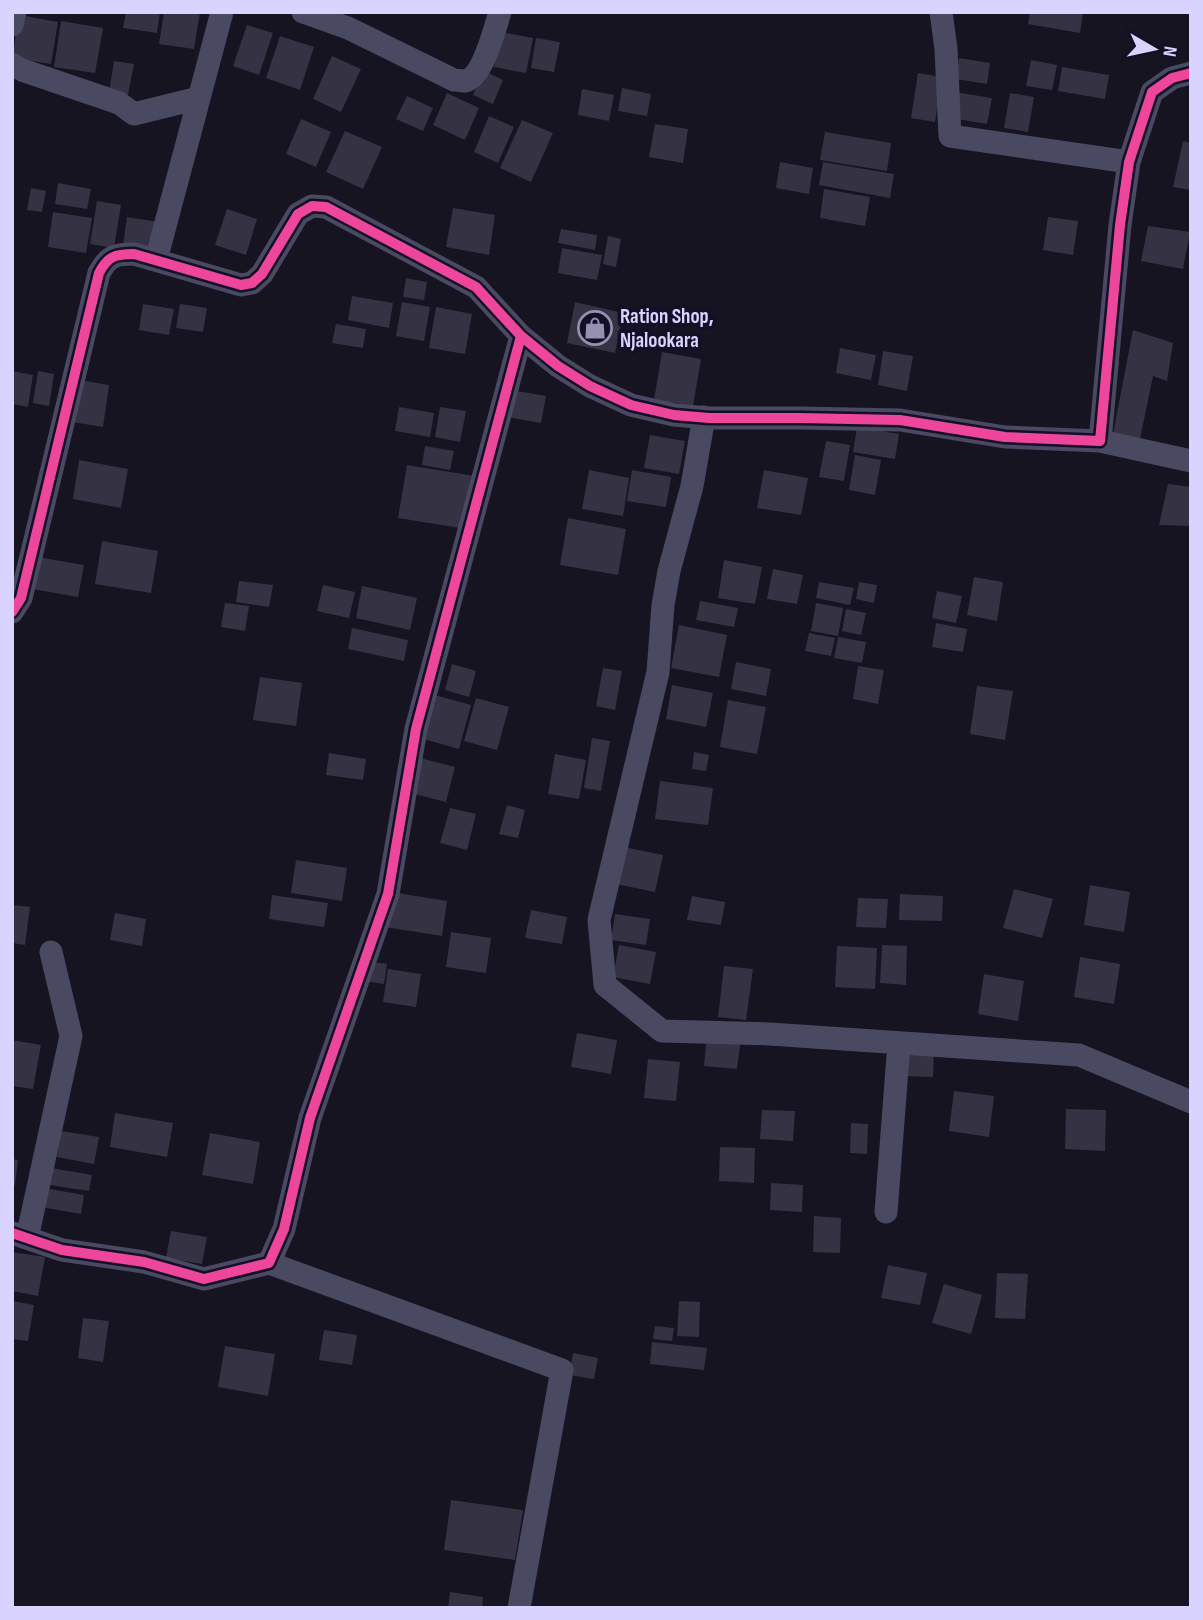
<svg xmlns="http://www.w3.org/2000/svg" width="1203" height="1620" viewBox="0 0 1203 1620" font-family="'Sofia Sans Condensed',sans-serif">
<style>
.building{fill:#343243}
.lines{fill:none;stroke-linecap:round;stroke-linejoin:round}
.street{stroke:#4a4962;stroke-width:23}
.cycleway-casing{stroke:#130f26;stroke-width:15}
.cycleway{stroke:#ed469a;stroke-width:10}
.labels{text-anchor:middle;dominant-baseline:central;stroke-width:7;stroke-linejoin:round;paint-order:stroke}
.poi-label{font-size:21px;font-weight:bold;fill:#d9d4ff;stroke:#130f26;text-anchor:start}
</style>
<rect width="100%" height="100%" fill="#161421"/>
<path class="building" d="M126,12H160L157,33L123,28Z
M164,12H200L194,49L159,44Z
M1030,12H1083L1080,33L1028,24Z
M19,15L58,22L51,64L12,58Z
M61,21L103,28L95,73L54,67Z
M247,25L273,33L259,75L233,66Z
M501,32L533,38L526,73L494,67Z
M280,36L314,47L300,90L266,78Z
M536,38L560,42L554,72L531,68Z
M332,56L361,69L341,112L313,99Z
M959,58L990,63L987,84L956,79Z
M1031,60L1057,65L1052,90L1026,86Z
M114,61L134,64L128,95L109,92Z
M1062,67L1109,75L1105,99L1058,91Z
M484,71L503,80L493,104L473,95Z
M918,73L942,77L935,122L911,118Z
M622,88L651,94L647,116L618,111Z
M582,89L614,95L609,121L578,115Z
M955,92L992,98L987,124L951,118Z
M447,93L479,108L465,140L433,125Z
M1010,93L1034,97L1028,132L1004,128Z
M407,96L433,108L423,131L396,119Z
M489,116L514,127L498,163L474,152Z
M301,119L331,132L316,167L286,154Z
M522,120L553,133L531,182L500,168Z
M655,124L688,129L683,163L649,157Z
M345,131L382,147L363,189L326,172Z
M825,132L891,143L887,171L820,160Z
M1183,141L1191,143V190L1173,187Z
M780,162L813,168L809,194L776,188Z
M823,162L894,174L890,198L819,185Z
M58,183L91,189L87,209L55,204Z
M31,188L46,191L42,212L27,210Z
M824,189L870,197L865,226L820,218Z
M97,201L121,205L114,248L90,244Z
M453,208L495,215L489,255L446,247Z
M227,209L257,219L246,255L215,245Z
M53,212L92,218L86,253L48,247Z
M127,217L159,222L155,249L123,245Z
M1048,217L1078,221L1073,255L1043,250Z
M1148,226L1190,232L1183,269L1141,261Z
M561,229L597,235L595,250L558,243Z
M608,236L621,239L616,267L603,264Z
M562,248L602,255L597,280L558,273Z
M406,278L427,282L424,300L403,297Z
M352,296L393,303L389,328L348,320Z
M402,302L430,307L424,341L396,336Z
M575,302L623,313L615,353L567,343Z
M143,304L174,309L169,335L139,330Z
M180,304L207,308L203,332L176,328Z
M436,307L472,314L465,354L429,348Z
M336,324L366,329L363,348L332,343Z
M1133,330L1173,343L1167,381L1153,376L1140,439L1113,434Z
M840,348L876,355L871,380L836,373Z
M883,351L913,356L907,391L878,385Z
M662,352L701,359L693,406L654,400Z
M12,371L33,375L28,407L12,404Z
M38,371L54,374L49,406L33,403Z
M79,380L109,385L103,427L72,422Z
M511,390L546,396L541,423L507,417Z
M399,407L434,413L430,437L395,431Z
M440,407L466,411L460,442L435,437Z
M857,427L899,434L895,459L853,452Z
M650,435L685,441L679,474L644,468Z
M826,441L850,445L844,481L819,477Z
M425,446L454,451L450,470L422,465Z
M855,455L881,460L875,495L849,490Z
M79,460L128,469L121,508L73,499Z
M407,465L475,476L466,529L398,518Z
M589,470L629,478L623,516L582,509Z
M632,470L671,477L666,507L627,501Z
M764,470L808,478L801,515L757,508Z
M1168,484L1191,487V526L1159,525Z
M568,518L626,529L618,575L560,565Z
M102,541L158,551L151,593L95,584Z
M38,557L84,565L78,597L32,589Z
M724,560L762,567L755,604L718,598Z
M773,569L803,575L797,604L767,599Z
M974,577L1003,582L997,621L967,615Z
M239,581L273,585L269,607L236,602Z
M819,582L854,588L850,605L816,598Z
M859,582L877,585L874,603L856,599Z
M323,585L355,592L349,618L317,611Z
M362,586L417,598L410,630L356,618Z
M937,591L962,596L956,623L932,618Z
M700,601L738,608L734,627L696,620Z
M225,603L249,606L245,631L221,627Z
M816,603L843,608L838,636L811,631Z
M846,609L866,613L861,635L842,631Z
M936,623L967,629L963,652L932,647Z
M679,625L727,635L719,677L671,668Z
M352,628L408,640L404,661L348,649Z
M809,633L835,638L831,656L805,651Z
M838,637L866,642L862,663L834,658Z
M736,662L771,669L766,696L731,689Z
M452,664L476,671L469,697L445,690Z
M858,666L884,670L878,704L853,699Z
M603,668L622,671L615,710L596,706Z
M260,677L302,683L296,726L253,720Z
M672,685L713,693L706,727L666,719Z
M977,686L1013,691L1005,740L970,734Z
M431,694L471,705L459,749L420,738Z
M476,698L509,707L497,750L464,741Z
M728,700L766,707L757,754L720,747Z
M592,738L610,741L601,791L584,788Z
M694,752L709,755L706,771L692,769Z
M329,753L366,759L363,780L326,775Z
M555,754L586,760L579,799L548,794Z
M416,757L455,767L446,802L407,792Z
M660,781L713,788L708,825L655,819Z
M507,805L525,810L518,838L499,834Z
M450,808L476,814L467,850L440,843Z
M624,847L663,855L655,892L616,884Z
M296,860L347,868L342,901L291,893Z
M1090,885L1130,892L1124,932L1084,925Z
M1014,889L1053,899L1042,938L1003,928Z
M391,892L447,901L442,936L385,927Z
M900,894L943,896L942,921L899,920Z
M272,895L328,903L324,927L269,919Z
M692,896L725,902L721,925L687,920Z
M858,898L888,899L886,928L856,927Z
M12,905L30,907L25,945L12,943Z
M531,910L567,917L562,944L525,938Z
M115,913L146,919L142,946L110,940Z
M615,914L650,919L646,945L611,940Z
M451,932L491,938L486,973L446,967Z
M619,945L656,952L650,984L613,977Z
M882,945L907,946L906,985L880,983Z
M837,946L877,948L875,989L835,987Z
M1080,957L1120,964L1114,1004L1074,997Z
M367,961L387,964L384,984L364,981Z
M724,966L753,969L746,1020L718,1017Z
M388,969L421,974L416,1007L383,1002Z
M984,974L1024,981L1018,1021L978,1014Z
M577,1033L617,1040L611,1074L571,1067Z
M707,1034L741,1038L737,1069L704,1066Z
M12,1040L41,1045L33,1089L12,1086Z
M905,1050L934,1051L933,1077L904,1076Z
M648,1059L680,1062L676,1101L644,1098Z
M954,1091L994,1096L989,1137L949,1131Z
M1066,1109L1106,1110L1105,1151L1065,1149Z
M762,1110L795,1111L793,1141L760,1139Z
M115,1113L173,1123L167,1157L110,1147Z
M851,1123L868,1124L867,1154L850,1153Z
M61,1131L99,1137L94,1164L57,1157Z
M210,1133L260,1142L253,1184L202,1175Z
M720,1147L755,1148L754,1183L719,1181Z
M12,1159L18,1160L15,1185H12Z
M46,1167L92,1175L89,1191L43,1184Z
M771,1183L803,1185L802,1212L770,1210Z
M44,1188L84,1195L81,1214L41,1207Z
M814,1216L841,1218L840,1253L813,1252Z
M171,1231L207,1237L202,1264L166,1258Z
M12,1252L45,1257L38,1296L12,1291Z
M888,1265L927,1273L920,1305L881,1298Z
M997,1273L1028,1274L1025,1319L995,1318Z
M944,1284L982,1295L971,1334L932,1323Z
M12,1301L34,1305L28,1341L12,1339Z
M679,1301L700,1302L699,1337L677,1336Z
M83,1318L109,1321L103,1362L78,1358Z
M655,1326L674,1328L672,1341L653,1339Z
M324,1330L357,1335L352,1365L319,1360Z
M652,1342L707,1348L704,1370L650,1364Z
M225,1346L275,1354L268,1396L218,1387Z
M573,1353L598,1358L594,1379L569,1375Z
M451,1500L523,1510L515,1560L444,1550Z
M450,1592L483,1597L482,1608H448Z"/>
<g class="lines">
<path class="street" d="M303,12L348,28L454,80C455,80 464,81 465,81C483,77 495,28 500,12
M941,12L946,49L950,136L1129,162
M12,25L15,12
M12,64L22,70L119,103L134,114L199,98
M156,260L222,12
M704,417L692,486L669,571L663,605L658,672L599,920L605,985L662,1031L770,1034L1079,1055L1191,1102
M1100,441L1191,461
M12,612L21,598L99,273C108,256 115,254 134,254L241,285L252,283L262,274L298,214L312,206L326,207L476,287L521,336L558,366L590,386L631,405L674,415L709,418H800L900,420L1005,437L1100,441L1120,225L1129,162L1152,92L1172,78L1191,73
M886,1212L899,1043
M12,1233L62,1250L144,1262L204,1279L269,1263L284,1229L310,1118L388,894L416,729L521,336
M27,1238L71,1036L51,952
M269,1263L562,1370L519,1608"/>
<g class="cycleway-casing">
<path id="cycleway" d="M12,612L21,598L99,273C108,256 115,254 134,254L241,285L252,283L262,274L298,214L312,206L326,207L476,287L521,336L558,366L590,386L631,405L674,415L709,418H800L900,420L1005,437L1100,441L1120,225L1129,162L1152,92L1172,78L1191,73
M12,1233L62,1250L144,1262L204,1279L269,1263L284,1229L310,1118L388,894L416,729L521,336"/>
</g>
<use href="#cycleway" class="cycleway"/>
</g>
<defs>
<g id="shop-ring" transform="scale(1.75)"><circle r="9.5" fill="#130f26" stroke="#9591b1" stroke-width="1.5"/><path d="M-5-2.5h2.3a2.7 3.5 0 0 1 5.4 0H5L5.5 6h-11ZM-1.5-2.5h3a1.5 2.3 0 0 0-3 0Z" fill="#9591b1"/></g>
</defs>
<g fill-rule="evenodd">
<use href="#shop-ring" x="595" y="328"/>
</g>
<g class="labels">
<g class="poi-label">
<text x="620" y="316">Ration Shop,<tspan x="620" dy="24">Njalookara</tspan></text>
</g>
</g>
<rect width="1203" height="1620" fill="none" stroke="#d9d4ff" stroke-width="28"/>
<g transform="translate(1154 49) rotate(99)" stroke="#130f26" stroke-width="5" paint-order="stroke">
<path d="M0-5L12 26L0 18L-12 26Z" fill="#d9d4ff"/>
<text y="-10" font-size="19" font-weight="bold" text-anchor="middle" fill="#d9d4ff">N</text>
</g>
</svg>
